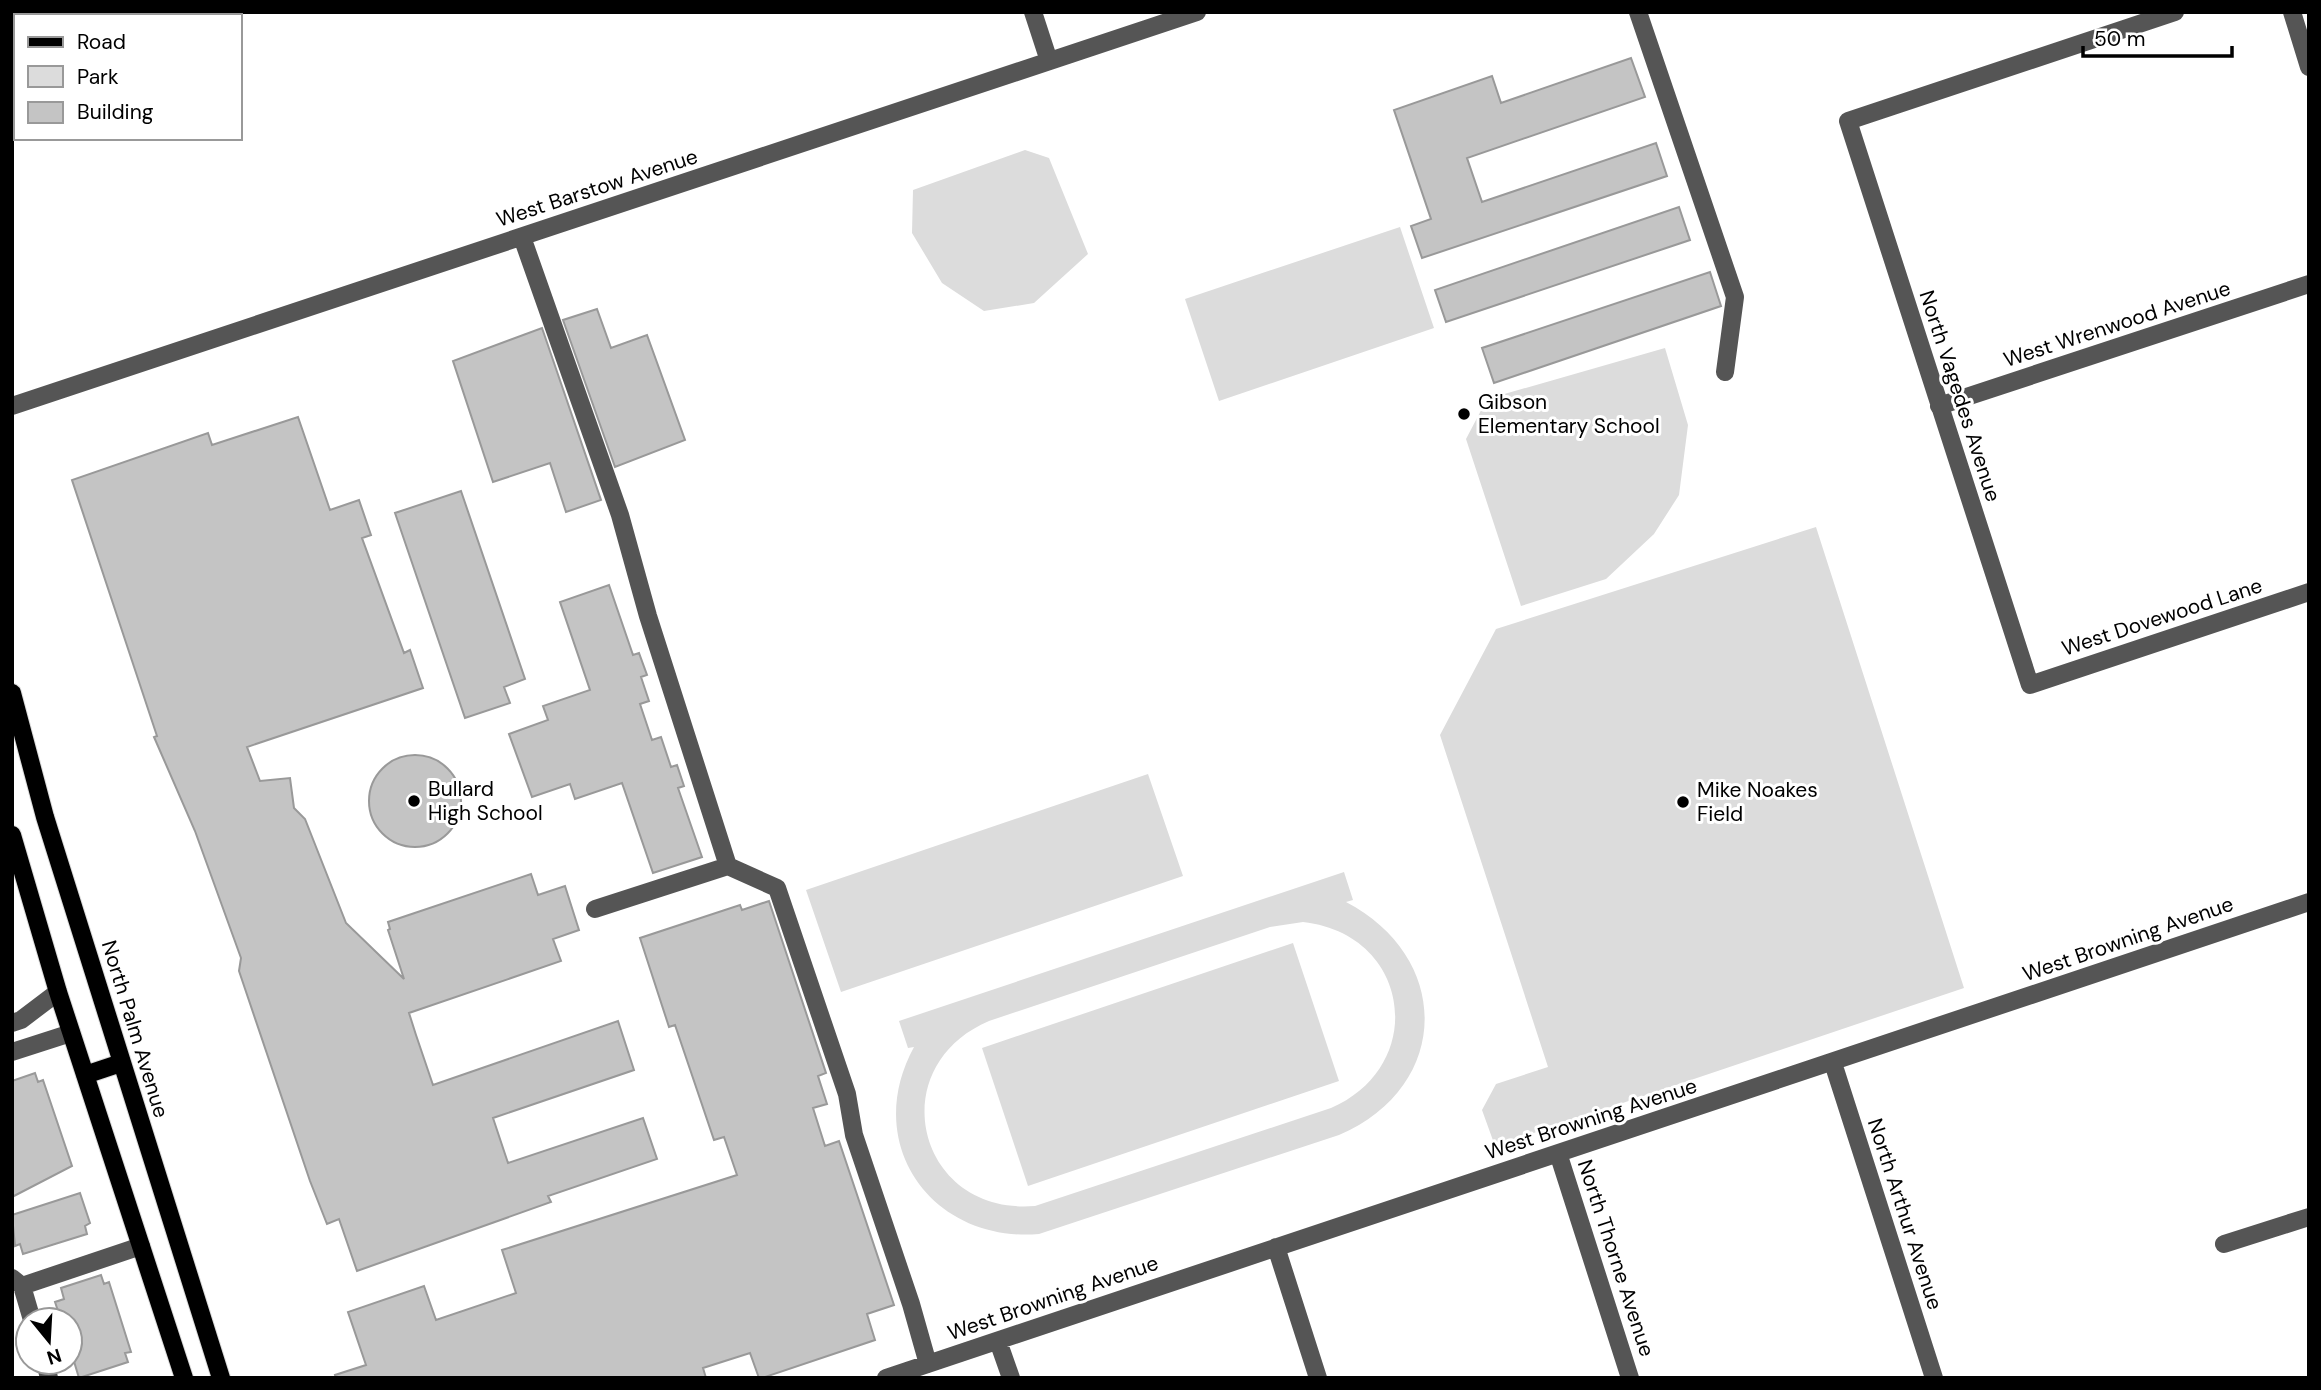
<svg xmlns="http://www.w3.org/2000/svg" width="2321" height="1390" viewBox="0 0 2321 1390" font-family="'DM Sans',sans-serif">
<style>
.green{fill:#dcdcdc;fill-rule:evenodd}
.building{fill:#c4c4c4;stroke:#999;stroke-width:2}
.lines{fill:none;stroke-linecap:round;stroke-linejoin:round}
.major-casing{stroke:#dbdbdb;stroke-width:20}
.minor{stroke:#555;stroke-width:18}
.major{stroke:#000;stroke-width:18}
.poi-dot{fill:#000;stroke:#fff;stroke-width:2.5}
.labels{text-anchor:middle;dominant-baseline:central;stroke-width:6;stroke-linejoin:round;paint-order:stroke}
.street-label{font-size:21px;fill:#000;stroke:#fff}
.poi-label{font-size:21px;fill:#000;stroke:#fff;text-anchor:start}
</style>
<rect width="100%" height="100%" fill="#fff"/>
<path class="green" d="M1025,150L1049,158L1088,254L1034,303L984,311L942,283L912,233L913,190Z
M1400,227L1434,328L1219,401L1185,299Z
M1665,348L1688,425L1679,495L1654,534L1606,579L1521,606L1466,439L1487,399Z
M1816,527L1964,988L1495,1146L1482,1110L1496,1084L1548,1067L1440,735L1496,629Z
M1148,774L1183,876L841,992L806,890Z
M1344,872L1353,900L1346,902C1453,958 1451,1087 1339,1135L1039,1234C932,1243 861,1144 914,1047L908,1048L899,1021ZM1303,922C1411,934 1429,1065 1331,1108L1035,1206C917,1216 881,1067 989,1021L1270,927Z
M1293,943L1339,1081L1028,1186L982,1048Z"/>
<path class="building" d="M1631,58L1645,97L1467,158L1482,202L1656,143L1667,176L1422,258L1411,226L1431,219L1394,110L1492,76L1501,103Z
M1679,207L1690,240L1446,322L1435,290Z
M1710,272L1721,306L1494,383L1482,348Z
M597,309L611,348L647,335L685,440L615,467L563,320Z
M542,328L601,500L566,512L550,463L493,482L453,361Z
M298,417L330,510L359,500L371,535L362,538L404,653L410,650L423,688L247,747L260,781L290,778L294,808L305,819L346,923L404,979L388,930L390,929L388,922L531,874L538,895L565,886L579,930L553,939L561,961L409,1013L416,1035L433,1085L618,1021L634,1070L493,1118L508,1163L643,1118L657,1159L548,1196L551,1202L357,1271L339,1219L327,1224L310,1181L239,971L241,958L195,831L154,737L157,736L72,480L208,433L212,445Z
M461,491L525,679L504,687L510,703L465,718L395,513Z
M609,585L633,655L639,653L647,675L641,677L649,701L640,704L652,740L661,737L671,767L677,765L684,786L678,788L702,857L653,873L622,783L575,799L570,784L532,797L509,734L548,720L543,706L590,690L560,602Z
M369 801a46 46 0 1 1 92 0a46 46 0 1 1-92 0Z
M769,901L826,1073L818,1076L827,1104L813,1108L825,1146L839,1141L894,1305L867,1314L875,1340L762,1378H759L750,1353L703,1368L706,1378H336L335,1375L366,1365L348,1312L424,1286L436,1320L516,1293L502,1250L737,1175L724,1137L714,1140L675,1025L669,1027L640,938L740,905L742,910Z
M35,1073L38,1082L43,1080L72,1166L12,1197V1081Z
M80,1193L90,1223L85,1226L87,1234L23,1254L20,1244L15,1246L12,1215Z
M101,1275L104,1284L109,1282L131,1352L125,1353L128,1362L79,1378L70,1348V1320H61L55,1302L64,1299L61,1288Z"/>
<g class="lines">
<g class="major-casing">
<path id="major" d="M12,693L45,817L221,1378
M12,835L58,992L184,1378
M85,1075L121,1063"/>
</g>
<path class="minor" d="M1033,12L1049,61
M1638,12L1735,297L1725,372
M2175,12L1848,121L2030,685L2309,592
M2292,12L2309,67
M210,16L220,12
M12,81L16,80
M522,237L620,515L648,616L728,866L777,888L847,1094L854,1135L911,1304L928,1364
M12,406L1197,12
M1939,406L2309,284
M595,909L728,866
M12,1023L21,1020L58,992
M12,1052L71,1033
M1833,1063L1934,1378
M1558,1153L1630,1378
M2224,1244L2309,1217
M1276,1247L1318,1378
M12,1278L22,1286L141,1246
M22,1286L32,1320
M998,1341L1011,1378
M45,1362L49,1378
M886,1378L2309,902"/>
<use href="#major" class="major"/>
</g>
<g class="poi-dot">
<circle cx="1464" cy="414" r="7"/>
<circle cx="414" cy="801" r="7"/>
<circle cx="1683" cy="802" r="7"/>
</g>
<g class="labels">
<g class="street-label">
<text transform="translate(597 188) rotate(-18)">West Barstow Avenue</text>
<text transform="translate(2117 324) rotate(-18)">West Wrenwood Avenue</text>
<text transform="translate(1960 396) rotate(72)">North Vagedes Avenue</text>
<text transform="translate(2162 617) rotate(-18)">West Dovewood Lane</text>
<text transform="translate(2128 939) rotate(-19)">West Browning Avenue</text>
<text transform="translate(135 1029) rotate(73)">North Palm Avenue</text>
<text transform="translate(1591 1119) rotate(-18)">West Browning Avenue</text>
<text transform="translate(1905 1214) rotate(72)">North Arthur Avenue</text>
<text transform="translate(1616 1258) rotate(72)">North Thorne Avenue</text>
<text transform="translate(1053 1298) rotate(-19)">West Browning Avenue</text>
</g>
<g class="poi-label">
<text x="1478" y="402">Gibson<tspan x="1478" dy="24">Elementary School</tspan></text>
<text x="428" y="789">Bullard<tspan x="428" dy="24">High School</tspan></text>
<text x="1697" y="790">Mike Noakes<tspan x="1697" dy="24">Field</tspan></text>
</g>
</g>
<rect width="2321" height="1390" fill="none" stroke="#000000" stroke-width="28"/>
<rect x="14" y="14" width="228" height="126" fill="#ffffff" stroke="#999999" stroke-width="2"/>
<rect x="28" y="37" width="35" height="10" fill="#000000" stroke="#999999" stroke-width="2"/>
<text x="77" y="49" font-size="21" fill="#000000">Road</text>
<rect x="28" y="66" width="35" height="21" fill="#dcdcdc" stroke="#999999" stroke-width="2"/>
<text x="77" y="84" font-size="21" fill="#000000">Park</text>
<rect x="28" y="102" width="35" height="21" fill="#c4c4c4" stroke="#999999" stroke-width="2"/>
<text x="77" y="119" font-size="21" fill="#000000">Building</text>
<g transform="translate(49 1341) rotate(162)"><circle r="33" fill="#ffffff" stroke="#999999" stroke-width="2"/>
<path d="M0-5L12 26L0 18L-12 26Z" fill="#000000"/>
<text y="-10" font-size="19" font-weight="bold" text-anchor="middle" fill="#000000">N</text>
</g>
<path d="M2083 46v10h149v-10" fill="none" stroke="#000000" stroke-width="3.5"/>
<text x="2094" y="46" font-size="21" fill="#000000" stroke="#ffffff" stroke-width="5" paint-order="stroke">50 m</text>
</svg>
